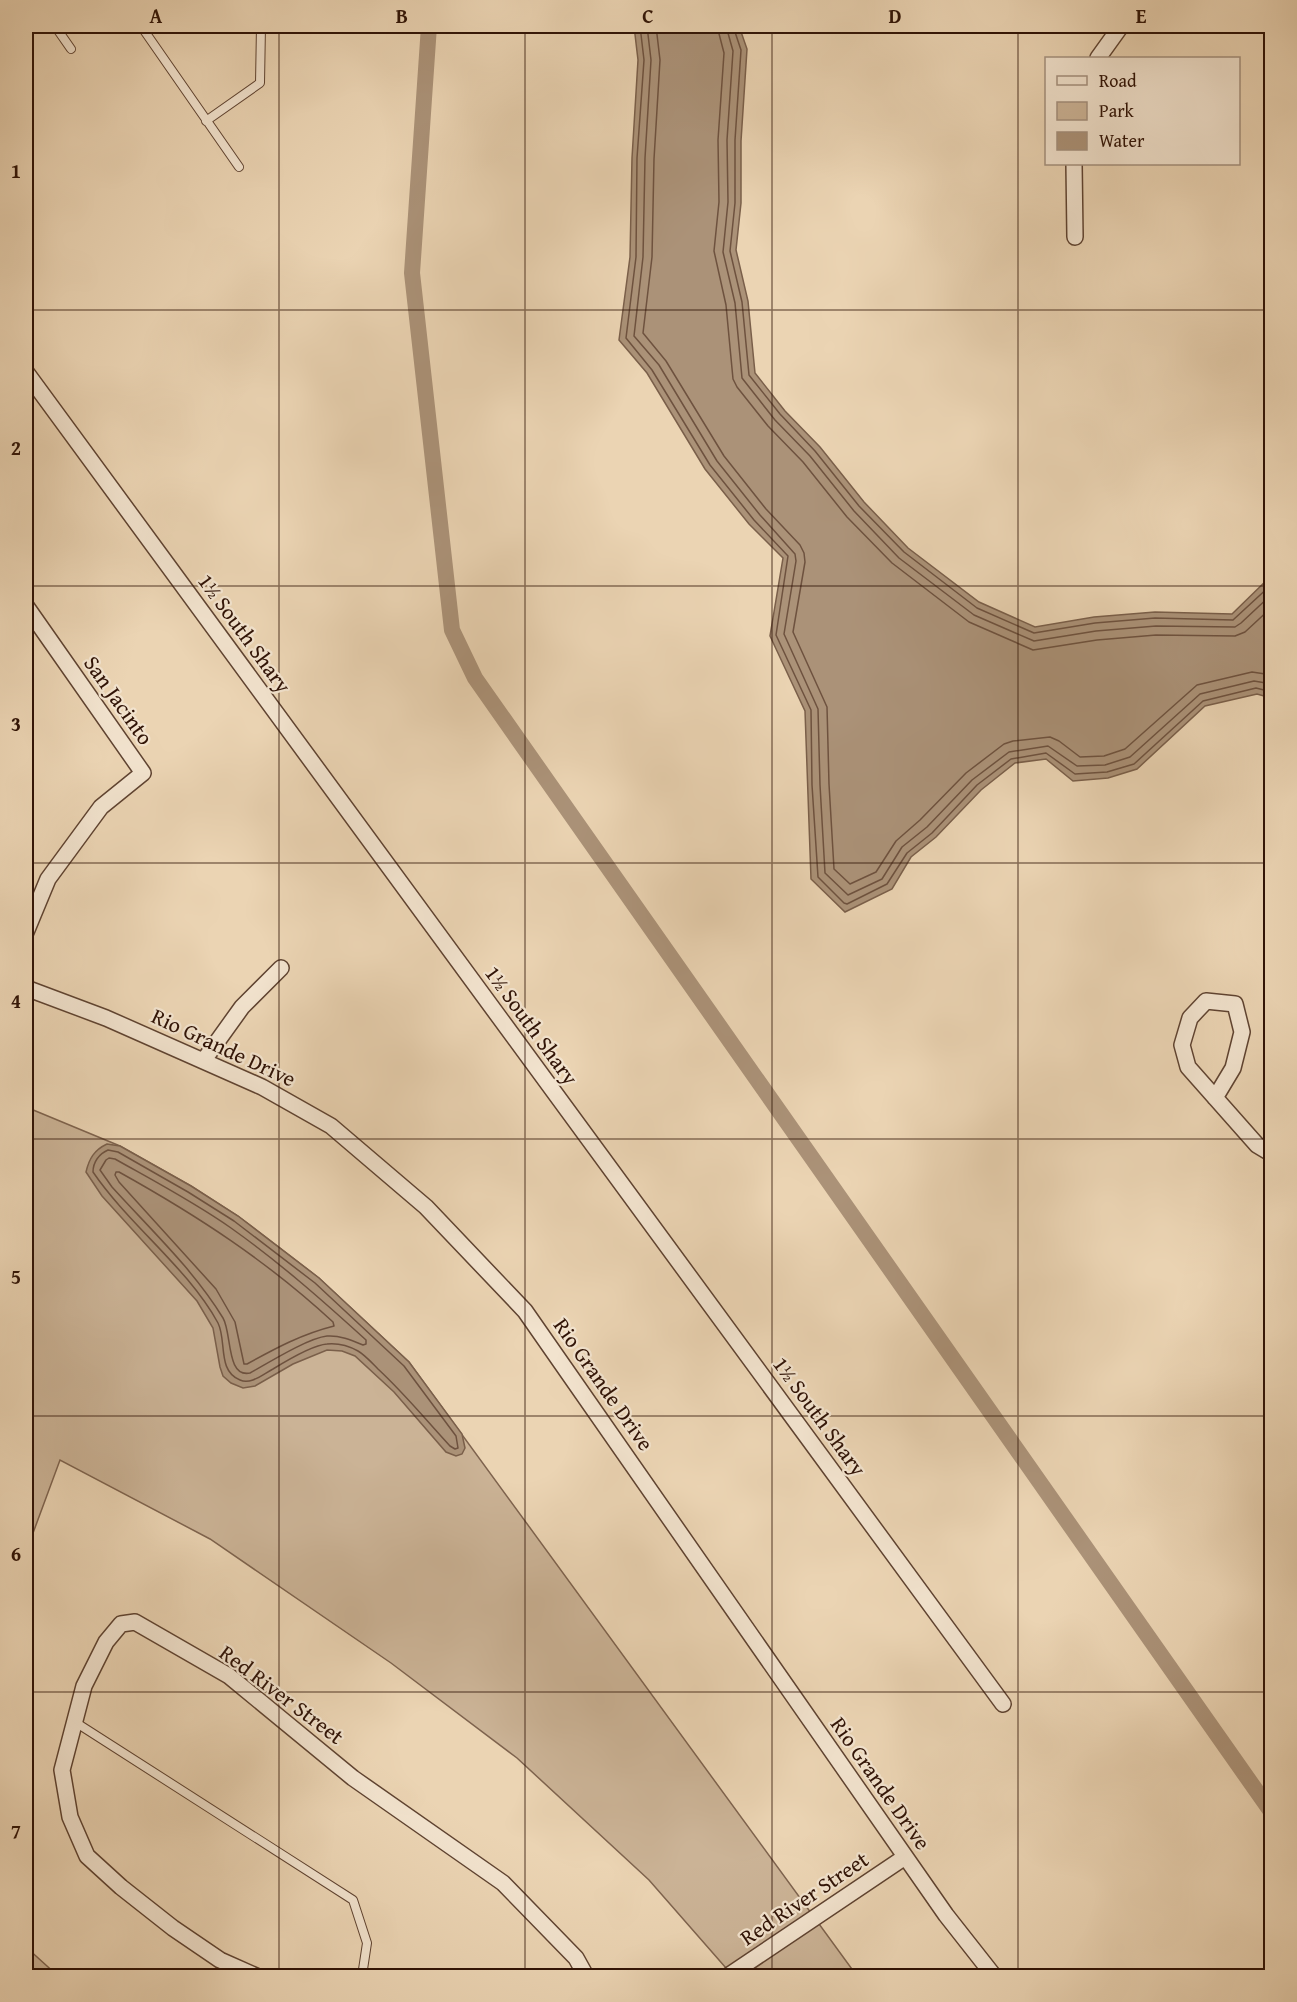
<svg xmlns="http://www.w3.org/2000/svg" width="1297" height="2002" viewBox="0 0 1297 2002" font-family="'Gentium Book Plus',serif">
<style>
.green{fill:#cbb396;stroke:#7e634e;stroke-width:1.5}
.water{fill:#ab9278;stroke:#7a5f4a;stroke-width:1.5}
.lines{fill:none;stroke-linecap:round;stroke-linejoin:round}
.shore{stroke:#6e523f;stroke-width:1.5}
.canal{stroke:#ab9278;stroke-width:16}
.service-casing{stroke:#5f4331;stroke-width:10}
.minor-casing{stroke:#5f4331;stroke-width:18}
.service{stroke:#f2e3ce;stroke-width:8}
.minor{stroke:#f2e3ce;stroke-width:15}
.grid{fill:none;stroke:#301306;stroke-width:1.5;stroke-opacity:0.55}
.labels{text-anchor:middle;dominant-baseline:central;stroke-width:4.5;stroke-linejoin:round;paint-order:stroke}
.street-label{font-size:22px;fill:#301306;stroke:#f2e3ce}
.neatline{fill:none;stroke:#301306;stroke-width:2}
.grid-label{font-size:20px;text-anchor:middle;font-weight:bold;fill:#301306}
</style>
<rect width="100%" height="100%" fill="#ebd4b3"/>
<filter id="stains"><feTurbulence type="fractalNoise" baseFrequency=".00333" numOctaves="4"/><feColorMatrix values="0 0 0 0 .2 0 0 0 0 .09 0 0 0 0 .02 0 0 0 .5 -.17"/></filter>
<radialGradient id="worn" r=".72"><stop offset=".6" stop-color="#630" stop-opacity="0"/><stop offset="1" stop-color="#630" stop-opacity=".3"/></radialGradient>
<path class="green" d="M26,1107L120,1146L191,1186L238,1216L319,1278L409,1362L857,1976H733L649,1880L517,1758L391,1663L210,1539L60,1460L26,1552Z
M26,1947L58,1976H26Z"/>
<path class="water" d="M634,26H739L747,49L741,141V203L736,250L748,301L755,373L785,411L820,447L864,502L908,548L979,602L1035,627L1094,617L1155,612L1232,614L1271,576V698L1257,694L1205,706L1137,769L1108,778L1073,781L1046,759L1015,763L981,790L936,837L911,857L892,889L845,912L811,879L805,711L770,636L783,558L749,524L705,469L647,373L619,340L630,257L632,158L638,60Z
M107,1144L120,1146L191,1186L238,1216L319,1278L409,1362L462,1434L465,1448L462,1454L456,1456L446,1452L394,1392L355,1356L342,1351L327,1350L293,1364L255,1386L243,1388L231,1383L223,1376L220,1367L213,1328L197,1301L102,1196L86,1172C89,1159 94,1150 107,1144Z"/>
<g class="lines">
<path class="shore" d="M640,26L644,60L637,158L636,257L626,338L652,370L710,465L754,520L788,556L776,635L811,710L812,785L818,877L844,903L847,904L887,884L907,853L932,833L977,785L1011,759L1046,753L1075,774L1107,772L1134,764L1203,701L1256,688L1272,692
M647,26L651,60L645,158L643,257L634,336L659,365L717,461L760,515L795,554L796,561L784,634L818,709L820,785L825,873L848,895L882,879L902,847L927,827L972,780L1009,752L1048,746L1077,766L1105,765L1130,757L1200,694L1254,681L1272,684
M656,26L660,60L654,159L652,257L643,333L666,361L724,456L766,509L800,545L804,553L805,562L793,632L827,707L829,784L834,869L850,884L876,872L896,841L920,820L966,773L1004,744L1013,741L1050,737L1059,741L1080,757L1104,756L1125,749L1197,685L1252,672L1272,675
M717,26L724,53L718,140L719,202L714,251L726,305L733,379L737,387L768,426L803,462L847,517L892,563L969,622L1033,650L1097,640L1156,635L1235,636L1245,632L1272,607
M726,26L733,51L727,140L728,202L723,252L735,303L742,378L775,420L810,456L854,511L899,558L974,615L1034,641L1096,631L1156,626L1235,627L1241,623L1272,594
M733,26L741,50L735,140V203L730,251L742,302L749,375L780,414L815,451L859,506L904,552L977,608L1034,633L1095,623L1155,618L1233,620L1272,584
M108,1150L118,1152L188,1192L234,1221L315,1283L404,1366L456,1436L458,1448L455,1449L450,1446C426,1420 404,1393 378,1369C372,1363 365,1355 358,1351C349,1346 337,1343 327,1344C313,1345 286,1361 273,1369C263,1374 251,1385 240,1380C217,1371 227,1341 218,1323C188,1268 129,1225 93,1172C93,1162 99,1154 108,1150Z
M109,1158L115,1159C154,1181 194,1202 231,1228C279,1262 322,1300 366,1340V1344L363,1345C351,1340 339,1335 327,1336C308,1338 268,1363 250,1373C226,1378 232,1333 223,1318C193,1269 150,1229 112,1187L100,1170L106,1160Z
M116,1172H119C198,1216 267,1261 333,1322L334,1326C302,1334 276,1348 247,1364H244L235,1322L216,1289L119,1182L115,1175Z"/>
<path class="canal" d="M429,26L412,273L452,630L475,678L1272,1813"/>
<g class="service-casing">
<path id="service" d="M55,26L71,49
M141,26L239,167
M206,121L260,83L261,26
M75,1722L353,1900L367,1943L362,1976"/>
</g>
<g class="minor-casing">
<path id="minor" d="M1098,58L1121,26
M1074,164L1075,237
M26,372L1003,1704
M26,606L143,773L101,807L48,879L26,932
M26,988L106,1018L262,1087L331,1126L426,1207L525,1311L946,1915L994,1976
M204,1060L242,1007L281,968
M1215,1098L1233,1068L1242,1032L1235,1004L1206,1001L1190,1018L1182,1045L1188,1067L1257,1145L1272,1154
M256,1976L220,1960L173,1928L121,1887L87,1856L70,1817L62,1770L84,1686L106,1642L121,1624L135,1622L229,1676L353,1778L503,1883L576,1958L586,1976
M728,1976L905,1857"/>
</g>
<use href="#service" class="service"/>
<use href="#minor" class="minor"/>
</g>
<path class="grid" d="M279,26V1976M525,26V1976M772,26V1976M1018,26V1976M26,310H1272M26,586H1272M26,863H1272M26,1139H1272M26,1416H1272M26,1692H1272"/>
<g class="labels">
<g class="street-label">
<text transform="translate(245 633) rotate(54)">1½ South Shary</text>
<text transform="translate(119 700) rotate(55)">San Jacinto</text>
<text transform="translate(532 1025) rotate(54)">1½ South Shary</text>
<text transform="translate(224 1047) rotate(25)">Rio Grande Drive</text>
<text transform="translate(604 1384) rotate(55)">Rio Grande Drive</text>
<text transform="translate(820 1416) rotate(54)">1½ South Shary</text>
<text transform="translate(282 1694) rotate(37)">Red River Street</text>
<text transform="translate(881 1783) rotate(55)">Rio Grande Drive</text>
<text transform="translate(804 1898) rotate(-34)">Red River Street</text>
</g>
</g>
<rect width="1297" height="2002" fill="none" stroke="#ebd4b3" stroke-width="66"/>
<rect x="1045" y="57" width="195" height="108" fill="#f2e3ce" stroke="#a4907e" stroke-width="1.5"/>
<rect x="1057" y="76" width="30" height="9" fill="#f2e3ce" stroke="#a4907e" stroke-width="1.5"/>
<text x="1099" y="87" font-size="18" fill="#301306">Road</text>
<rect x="1057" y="102" width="30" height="18" fill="#cbb396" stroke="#a4907e" stroke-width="1.5"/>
<text x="1099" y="117" font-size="18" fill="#301306">Park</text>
<rect x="1057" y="132" width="30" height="18" fill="#ab9278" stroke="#a4907e" stroke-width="1.5"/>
<text x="1099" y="147" font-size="18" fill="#301306">Water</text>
<rect x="33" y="33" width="1231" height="1936" class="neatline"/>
<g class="grid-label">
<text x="156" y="23">A</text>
<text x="402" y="23">B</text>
<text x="648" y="23">C</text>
<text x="895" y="23">D</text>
<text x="1141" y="23">E</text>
<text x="16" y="178">1</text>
<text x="16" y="455">2</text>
<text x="16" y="731">3</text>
<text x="16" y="1008">4</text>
<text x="16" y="1284">5</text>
<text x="16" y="1561">6</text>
<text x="16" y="1838">7</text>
</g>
<rect width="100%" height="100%" filter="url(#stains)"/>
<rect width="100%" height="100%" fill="url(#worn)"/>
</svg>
